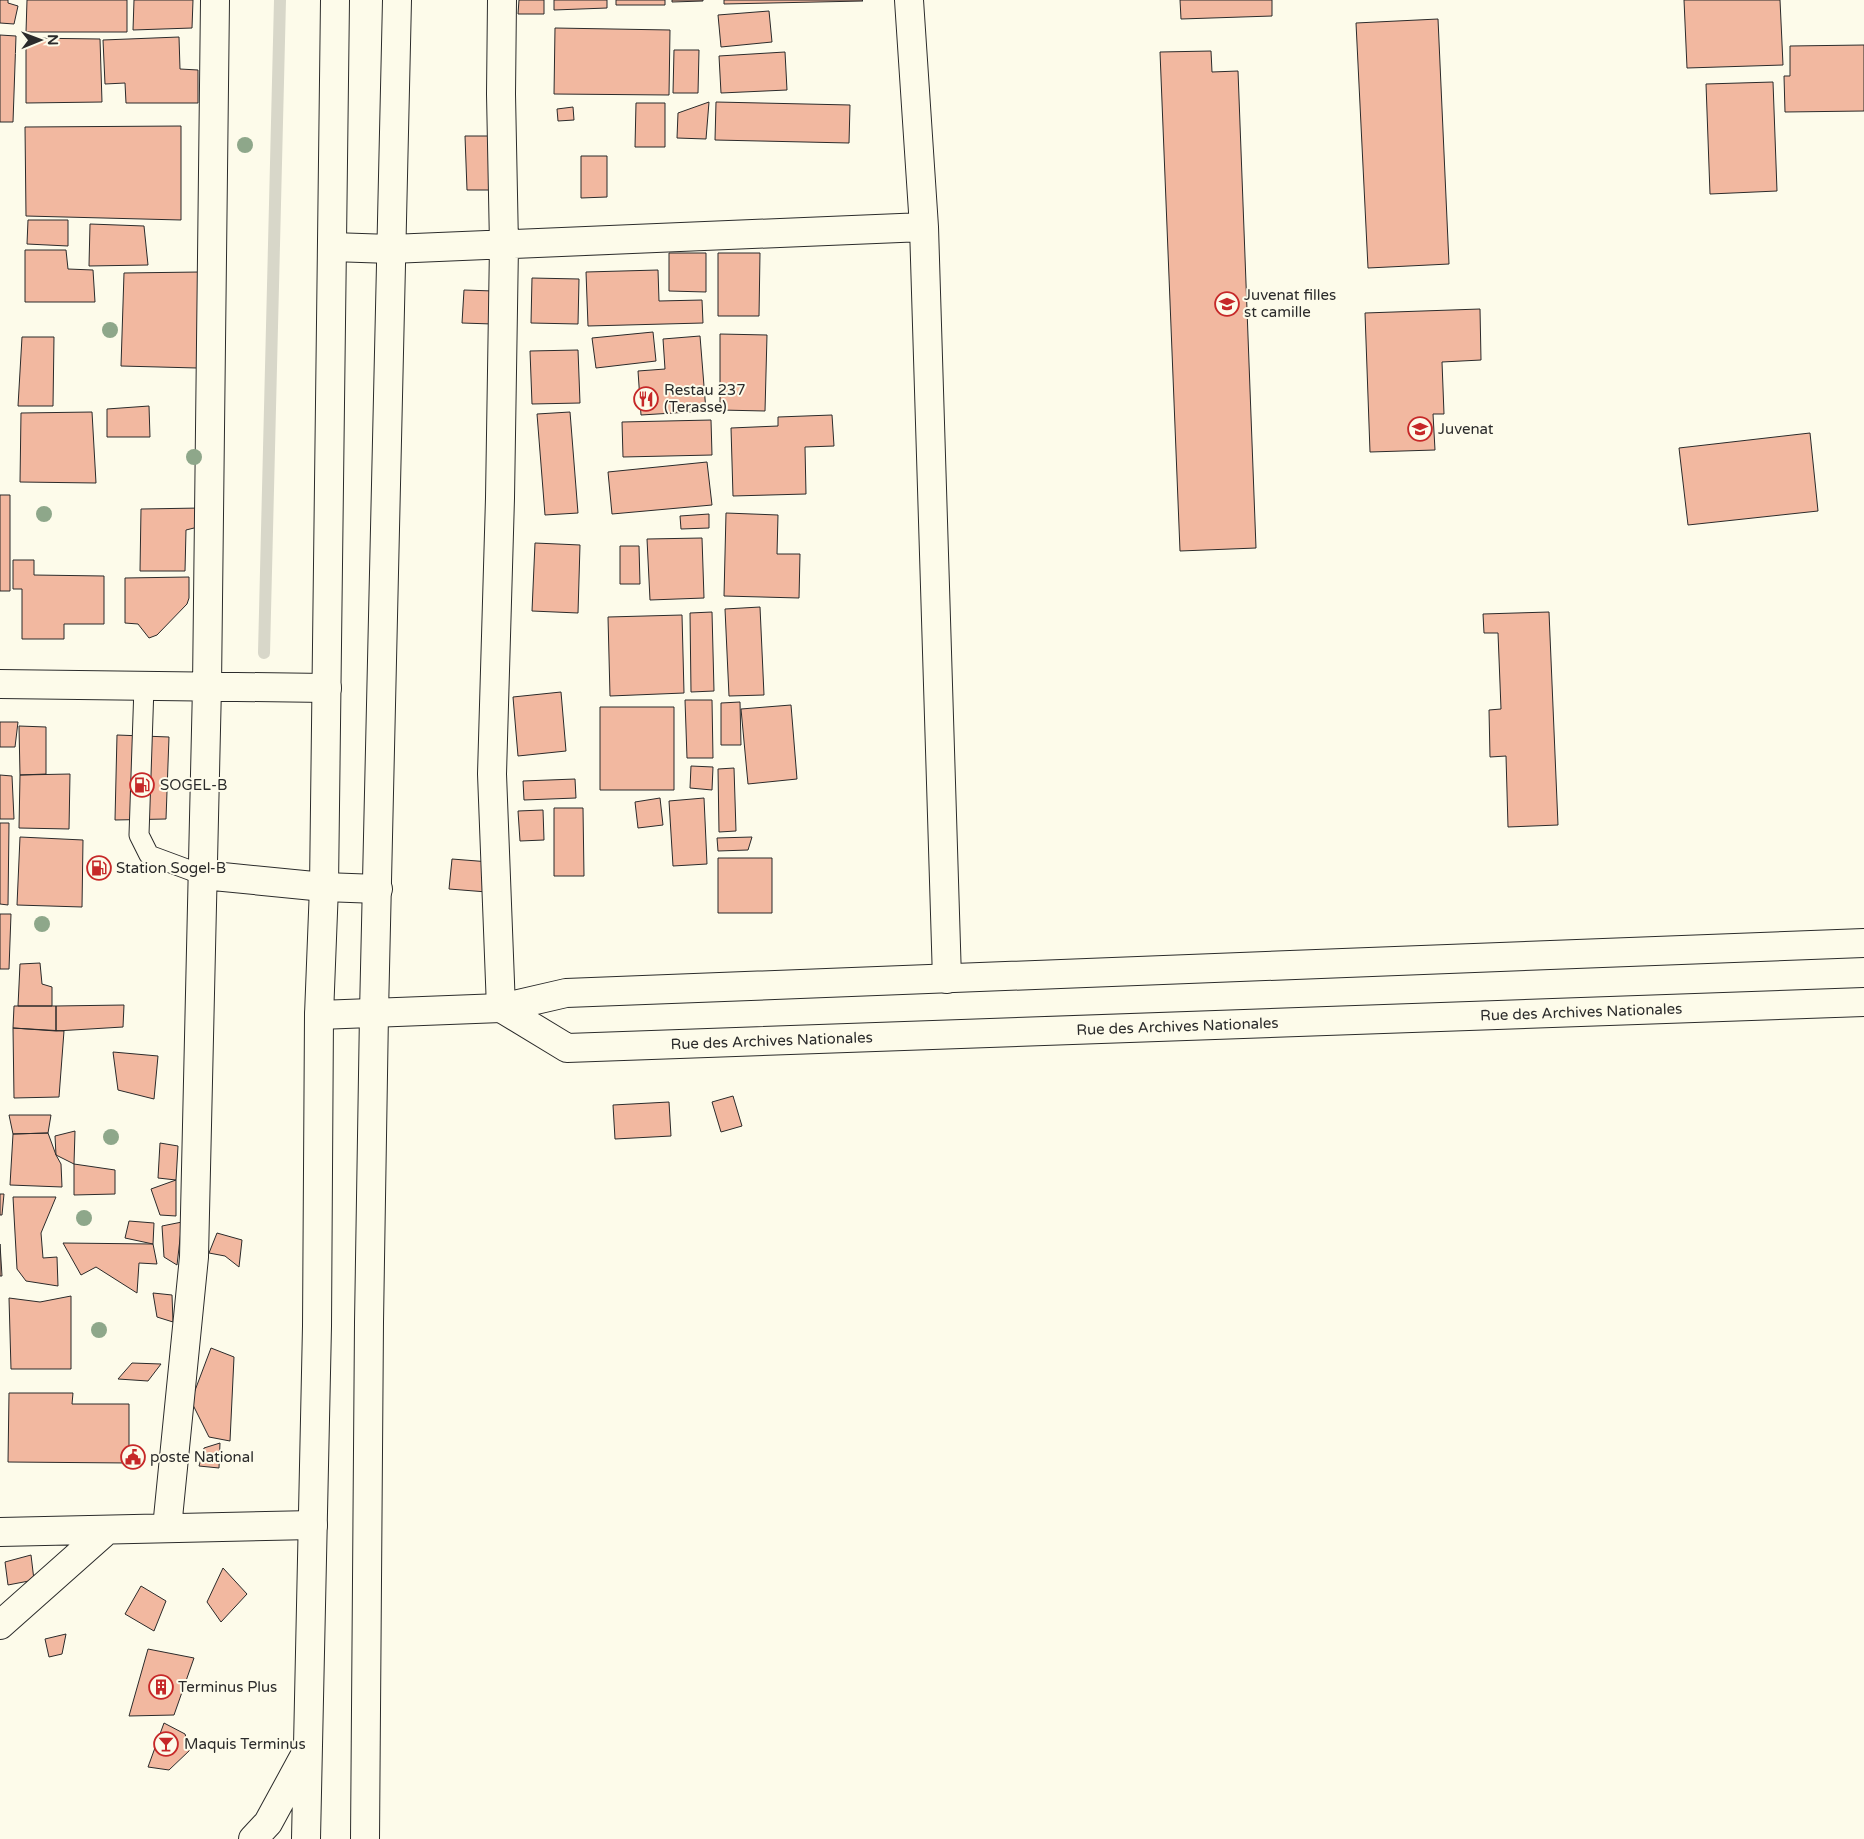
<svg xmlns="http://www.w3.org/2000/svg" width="1864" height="1839" viewBox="0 0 1864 1839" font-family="'Varela Round',sans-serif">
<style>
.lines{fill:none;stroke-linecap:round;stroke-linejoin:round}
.stream{stroke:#d8d7c9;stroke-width:12}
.building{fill:#f2b8a0;stroke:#2b2b2b}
.service-casing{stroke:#2b2b2b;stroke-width:21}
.minor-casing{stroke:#2b2b2b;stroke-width:30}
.tertiary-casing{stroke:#2b2b2b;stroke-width:30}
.primary-casing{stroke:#2b2b2b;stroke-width:30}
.service{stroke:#fdfbea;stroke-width:19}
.minor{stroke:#fdfbea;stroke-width:28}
.tertiary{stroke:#fdfbea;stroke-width:28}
.primary{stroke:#fdfbea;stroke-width:28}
.tree{fill:#8ea78a}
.labels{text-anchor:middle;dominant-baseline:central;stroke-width:4;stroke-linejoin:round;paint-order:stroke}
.poi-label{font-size:15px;fill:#2b2b2b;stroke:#fdfbea;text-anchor:start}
.street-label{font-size:15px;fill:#2b2b2b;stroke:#fdfbea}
</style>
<rect width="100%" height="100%" fill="#fdfbea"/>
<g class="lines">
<path class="stream" d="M264,653L280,0"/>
</g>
<path class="building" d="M0,0H8V3L18,6L14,24L0,23Z
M27,0H127V32H26Z
M134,0H193L192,28L133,30Z
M519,0H544V14H518Z
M554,0H607V8L554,10Z
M616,0H665V5H616Z
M672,0H703V1L672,2Z
M724,0H862L863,1L724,4Z
M1180,0H1272V16L1181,19Z
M1684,0H1780L1783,65L1687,68Z
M769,11L772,42L721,47L718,15Z
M1438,19L1449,264L1368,268L1356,23Z
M555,28L670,30L669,95L554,94Z
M0,35L16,36L13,122H0Z
M179,37L180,69L198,70V103H126L125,83L105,84L103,40Z
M26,38L100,39L102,102L26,103Z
M1864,45V111L1785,112L1784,76H1790V46Z
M674,50H699L698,93H673Z
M1211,51L1212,72L1238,71L1256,548L1180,551L1160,52Z
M785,52L787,90L721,93L719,56Z
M1773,82L1777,191L1710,194L1706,84Z
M709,102L706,139L677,138L678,113Z
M716,102L850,105L849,143L715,140Z
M636,103H665V147H635Z
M573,107L574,120L558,121L557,109Z
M181,126V220L26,216L25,127Z
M465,136H489L491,190H467Z
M581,156H607V197L581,198Z
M28,220H68V246L27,244Z
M90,224L144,226L148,265L89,266Z
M25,250H66L68,269L93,270L95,302H25Z
M669,253H706V292L669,291Z
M718,253H760L759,316H718Z
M658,270L659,301L702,300L703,323L588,326L586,272Z
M199,272L197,368L121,366L124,273Z
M532,278L579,279L578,324L531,323Z
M464,290L493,291L492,324L462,323Z
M1480,309L1481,360L1442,362L1444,414H1433L1435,450L1370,452L1365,313Z
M653,332L656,361L596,368L592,338Z
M720,334L767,335L765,411L720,410Z
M700,336L706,411L641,415L638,371L665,369L663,339Z
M22,337H54L53,406H18Z
M578,350L580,403L532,404L530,351Z
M149,406L150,437H107V409Z
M92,412L96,483L20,482L21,413Z
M570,412L578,513L545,515L537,414Z
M832,415L834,446L805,447L806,494L733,496L731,428L778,426V417Z
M711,420L712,455L623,457L622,422Z
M1810,433L1818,511L1688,525L1679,448Z
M707,462L712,505L612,514L608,472Z
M0,495H10V591H0Z
M201,508L202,526L186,530L185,571H140L141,509Z
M726,513L778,515L777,554H800L799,598L724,596Z
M709,514V528L681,529L680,516Z
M702,538L704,598L650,600L647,539Z
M535,543L580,545L578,613L532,611Z
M620,546H639L640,584H620Z
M13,560H34V575L104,576V624H64V639H22V589H13Z
M189,577V598L187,604L157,635L149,638L138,624L125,623V578Z
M760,607L764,695L729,696L725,609Z
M712,612L714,691L691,692L690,613Z
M1549,612L1558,825L1508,827L1506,756L1490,757L1489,710L1501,709L1498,633H1484L1483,614Z
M682,615L684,693L610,696L608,617Z
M561,692L566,751L518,756L513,697Z
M685,700H712L713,758H687Z
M740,702L741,745H721V703Z
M791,705L797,779L748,784L741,709Z
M600,707H674V790H600Z
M0,722H18L15,747H0Z
M19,726L46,727V774L20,775Z
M117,735L169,737L166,819L115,820Z
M691,766L713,767L712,790L690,788Z
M734,768L736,831L719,832L718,769Z
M70,774L69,829L19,828L20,775Z
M0,775L12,776L14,819H0Z
M575,779L576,798L524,800L523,781Z
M660,798L663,825L638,828L635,802Z
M704,798L707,864L673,866L669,801Z
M554,808H583L584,876H554Z
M543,810L544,840L520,841L518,811Z
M0,823H9L8,905L0,904Z
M20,837L83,840L82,907L17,905Z
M752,837L748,850L718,851L717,838Z
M718,858H772V913H718Z
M452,859L490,862L487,892L449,889Z
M0,914H11L9,969H0Z
M40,963L42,984L52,987V1006H18L20,964Z
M124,1005L123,1027L56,1031V1006Z
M14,1006H56V1031L13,1028Z
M13,1028L64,1031L59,1097L14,1098Z
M113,1052L158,1056L154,1099L118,1090Z
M733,1096L742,1126L721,1132L712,1102Z
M669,1102L671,1136L615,1139L613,1105Z
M9,1115H51L48,1133L13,1134Z
M75,1131L74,1164L56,1155L55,1136Z
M48,1133L56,1155L61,1164L62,1187L10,1185L13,1134Z
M160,1143L178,1146L176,1180L158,1178Z
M74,1164L115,1170V1194L74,1195Z
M176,1180V1216L160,1215L151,1189Z
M0,1194H4L2,1215H0Z
M13,1197H56L41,1233L43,1258L57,1257L58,1286L26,1281L17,1269Z
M129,1221L154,1223L153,1244L125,1238Z
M182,1222L177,1265L164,1257L162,1226Z
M217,1233L242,1240L239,1267L225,1256L209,1253Z
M63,1243L153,1244L157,1264L139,1263L137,1293L96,1267L81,1275Z
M0,1244L2,1276H0Z
M153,1293L172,1295L173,1322L157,1317Z
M71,1296V1369H11L9,1298L40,1302Z
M211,1348L234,1357L230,1441L209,1437L191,1401Z
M132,1363L161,1364L148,1381L118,1379Z
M9,1393H73L72,1404H129V1463L8,1462Z
M220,1443L219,1468L199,1466L204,1448Z
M31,1555L34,1580L8,1585L5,1562Z
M223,1568L247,1594L221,1622L207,1602Z
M141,1586L166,1601L154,1631L125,1614Z
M66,1634L62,1654L49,1657L45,1639Z
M148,1649L194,1658L174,1715L129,1716Z
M164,1723L185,1734L190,1750L169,1770L148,1767Z"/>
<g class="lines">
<g class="service-casing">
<path id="service" d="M144,686L139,835L149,855L203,875"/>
</g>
<g class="minor-casing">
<path id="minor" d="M909,0L924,227L947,979
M332,247L391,249L924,227
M0,684L327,688
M203,875L324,887L378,889
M501,1008L492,774L500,498L504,245L501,94L502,0
M167,1528L194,1257L207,686L215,0
M0,1532L313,1525
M0,1625L107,1530"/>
</g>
<g class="tertiary-casing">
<g id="tertiary">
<path id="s1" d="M501,1008L567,1048L1864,1002"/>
<path d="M319,1015L501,1008L566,993L1864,943"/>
</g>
</g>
<g class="primary-casing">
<path id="primary" d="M253,1839L268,1823L305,1755
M306,1839L317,1326L319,1015L324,887L335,0
M365,1839L369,1322L374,1013L397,0"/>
</g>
<use href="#service" class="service"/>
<use href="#minor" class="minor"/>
<use href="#tertiary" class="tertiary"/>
<use href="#primary" class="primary"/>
</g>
<g class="tree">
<circle cx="245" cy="145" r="8"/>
<circle cx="110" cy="330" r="8"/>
<circle cx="194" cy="457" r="8"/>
<circle cx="44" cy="514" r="8"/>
<circle cx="42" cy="924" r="8"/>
<circle cx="111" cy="1137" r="8"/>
<circle cx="84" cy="1218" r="8"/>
<circle cx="99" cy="1330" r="8"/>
</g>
<defs>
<g id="school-ring" transform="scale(1.25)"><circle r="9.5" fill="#fdfbea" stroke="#c62828" stroke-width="1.5"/><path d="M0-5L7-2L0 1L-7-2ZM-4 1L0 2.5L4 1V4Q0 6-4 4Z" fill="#c62828"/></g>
<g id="restaurant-ring" transform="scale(1.25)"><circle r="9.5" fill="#fdfbea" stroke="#c62828" stroke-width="1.5"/><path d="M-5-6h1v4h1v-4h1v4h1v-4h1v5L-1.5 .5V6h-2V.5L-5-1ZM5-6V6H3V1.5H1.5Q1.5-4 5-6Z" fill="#c62828"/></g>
<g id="fuel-ring" transform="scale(1.25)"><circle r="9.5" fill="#fdfbea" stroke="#c62828" stroke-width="1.5"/><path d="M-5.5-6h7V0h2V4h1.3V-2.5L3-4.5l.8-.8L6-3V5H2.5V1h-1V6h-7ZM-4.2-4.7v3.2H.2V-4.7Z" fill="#c62828"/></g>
<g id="civic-ring" transform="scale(1.25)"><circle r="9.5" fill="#fdfbea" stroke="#c62828" stroke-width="1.5"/><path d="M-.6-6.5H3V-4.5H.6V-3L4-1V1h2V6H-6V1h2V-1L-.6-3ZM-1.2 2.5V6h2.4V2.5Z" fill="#c62828"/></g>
<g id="building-ring" transform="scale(1.25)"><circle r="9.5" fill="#fdfbea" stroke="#c62828" stroke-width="1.5"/><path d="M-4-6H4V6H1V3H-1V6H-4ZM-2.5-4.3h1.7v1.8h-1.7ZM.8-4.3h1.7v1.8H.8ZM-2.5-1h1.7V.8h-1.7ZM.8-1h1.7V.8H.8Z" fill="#c62828"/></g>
<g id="bar-ring" transform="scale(1.25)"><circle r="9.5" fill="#fdfbea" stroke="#c62828" stroke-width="1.5"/><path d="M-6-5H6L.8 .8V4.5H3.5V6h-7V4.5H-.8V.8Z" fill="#c62828"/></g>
</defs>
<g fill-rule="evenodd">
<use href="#school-ring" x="1227" y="304"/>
<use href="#restaurant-ring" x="646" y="399"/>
<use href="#school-ring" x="1420" y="429"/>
<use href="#fuel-ring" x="142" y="785"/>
<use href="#fuel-ring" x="99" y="868"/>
<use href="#civic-ring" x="133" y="1457"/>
<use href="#building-ring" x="161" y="1687"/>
<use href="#bar-ring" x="166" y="1744"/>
</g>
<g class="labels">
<g class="poi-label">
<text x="1244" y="295">Juvenat filles<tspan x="1244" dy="17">st camille</tspan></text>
<text x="664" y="390">Restau 237<tspan x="664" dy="17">(Terasse)</tspan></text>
<text x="1438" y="429">Juvenat</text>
<text x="160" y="785">SOGEL-B</text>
<text x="116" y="868">Station Sogel-B</text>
<text x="150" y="1457">poste National</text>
<text x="178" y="1687">Terminus Plus</text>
<text x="184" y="1744">Maquis Terminus</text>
</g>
<g class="street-label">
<text stroke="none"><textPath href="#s1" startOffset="1092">Rue des Archives Nationales</textPath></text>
<text stroke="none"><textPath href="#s1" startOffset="688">Rue des Archives Nationales</textPath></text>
<text stroke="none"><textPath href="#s1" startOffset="282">Rue des Archives Nationales</textPath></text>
</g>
</g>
<g transform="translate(40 40) rotate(89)" stroke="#fdfbea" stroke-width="4" paint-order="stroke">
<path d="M0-4L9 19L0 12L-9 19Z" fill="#2b2b2b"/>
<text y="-8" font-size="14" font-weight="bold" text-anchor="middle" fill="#2b2b2b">N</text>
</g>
</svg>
